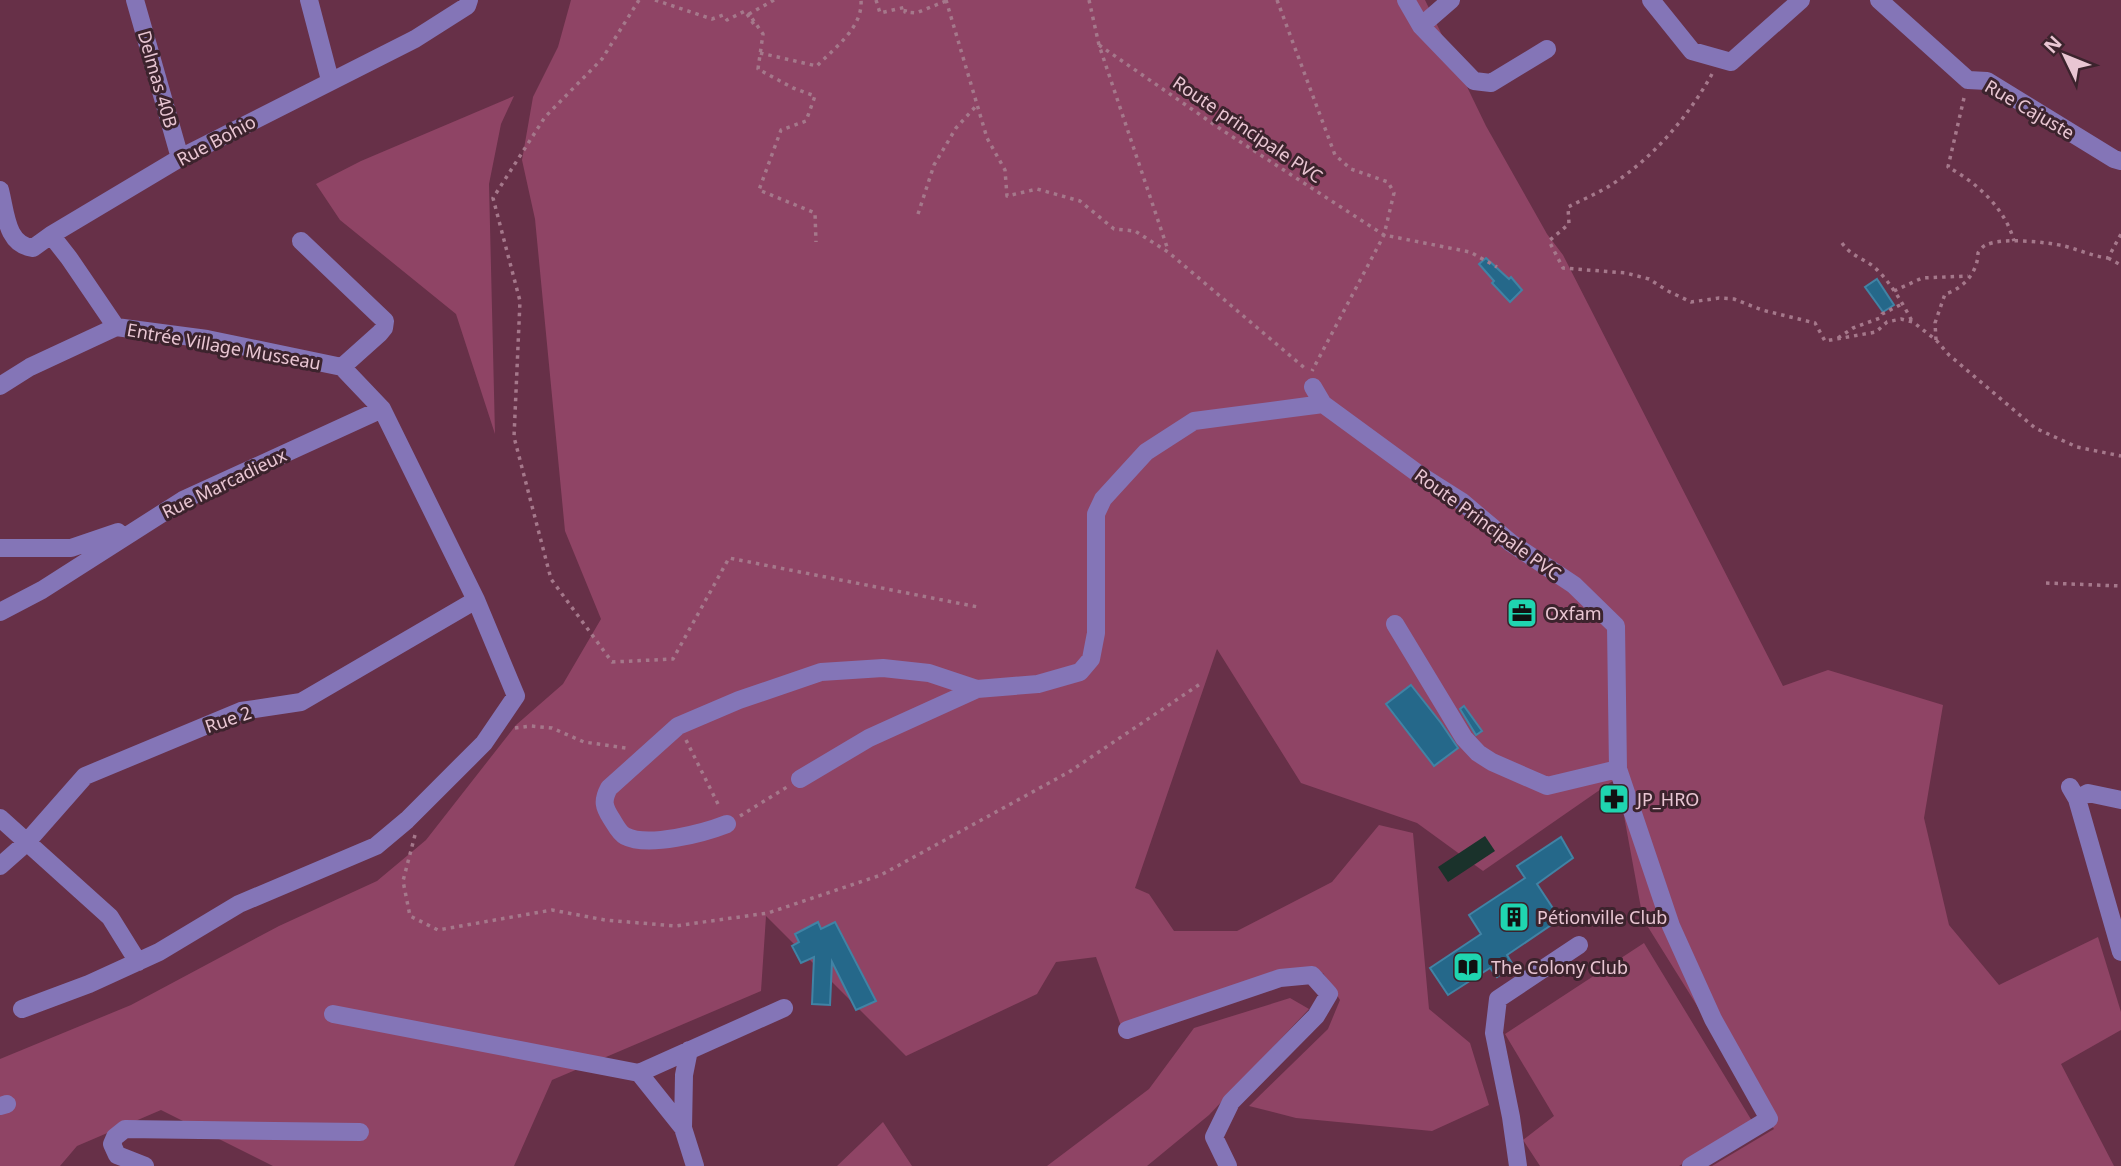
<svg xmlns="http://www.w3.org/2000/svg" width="2121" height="1166" viewBox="0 0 2121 1166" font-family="'Noto Sans',sans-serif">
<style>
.green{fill:#8f4465}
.water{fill:#1a322b}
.building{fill:#25688a;stroke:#4183a5;stroke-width:2}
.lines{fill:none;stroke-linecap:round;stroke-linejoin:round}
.path{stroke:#a5788b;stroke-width:3.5;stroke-dasharray:3.5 5;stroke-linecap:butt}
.minor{stroke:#8475b7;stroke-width:18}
.labels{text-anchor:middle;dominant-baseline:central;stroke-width:6;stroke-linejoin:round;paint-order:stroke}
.street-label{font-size:18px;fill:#e9c6d3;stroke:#3c232d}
.poi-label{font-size:18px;fill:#e9c6d3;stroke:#3c232d;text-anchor:start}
</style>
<rect width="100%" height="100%" fill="#673048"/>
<path class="green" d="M571,0H1425L1486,126L1547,234L1563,255L1783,686L1828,670L1943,705L1924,818L1949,925L1999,985L2098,937L2121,1012V1030L2061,1064L2114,1166H1712L1774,1129L1643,919L1617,778L1483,871L1417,823L1301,783L1217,649L1135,888L1149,894L1174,931H1237L1332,882L1379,825L1413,833L1429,1009L1470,1043L1489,1105L1432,1131L1296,1118L1249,1106L1328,1029L1340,1000L1323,973L1288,970L1121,1026L1096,957L1056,962L1037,994L906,1056L766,916L761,991L552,1080L514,1166H273L161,1110L77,1146L60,1166H0V1059L131,1005L279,926L377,881L426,840L516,725L563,684L601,619L565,531L535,219L522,160L533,97L558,47Z
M514,96L501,124L489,184L495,434L456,314L340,220L316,184L361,161Z
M1644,943L1752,1121L1679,1166H1540L1523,1140L1554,1116L1505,1034Z
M1290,998L1309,1009L1209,1115L1147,1166H1047L1149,1089L1194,1028Z
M883,1122L912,1166H837Z"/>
<path class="water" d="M1485,836L1495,851L1448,882L1438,867Z"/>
<path class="building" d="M1486,258L1509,279L1511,277L1522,290L1510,302L1492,283L1494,281L1479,264Z
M1877,279L1894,305L1883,312L1865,287Z
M1411,685L1441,723L1458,748L1434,766L1386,704Z
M1464,706L1482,731L1476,735L1460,709Z
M1561,837L1573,858L1537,884L1560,919L1507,955L1513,965L1497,977L1490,968L1448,995L1430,968L1481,934L1469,915L1525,878L1517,866Z
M818,922L821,929L835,922L876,1001L856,1010L832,962L830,1005L812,1004L814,957L801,963L792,946L799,942L795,934Z"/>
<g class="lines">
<path class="path" d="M639,0L602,59L545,117L493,198L520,301L514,437L551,579L612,662L673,659L729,558L978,607
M655,0L712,19L723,15L727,20L745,11L755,26
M774,0L749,14L763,34L758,69L793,88L815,96L806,121L781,130L759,190L815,213L816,242
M876,0L880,13L906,7L905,12L916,13L946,1
M946,0L987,138L1005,170L1007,196L1037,189L1080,201L1114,229L1135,231L1168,252L1307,370
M1089,0L1099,45L1168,250
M1277,0L1335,155L1351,169L1388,182L1394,193L1384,235L1312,371
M1099,45L1222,130L1384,235L1470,252L1497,267
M760,53L817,66C834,48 863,28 861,0
M1712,74C1688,117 1653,158 1611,185C1598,193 1582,200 1568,207L1569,224L1549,241L1563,268L1626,273L1649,279L1668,291L1691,302L1719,298L1734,299L1762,310L1815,323L1825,341L1876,332L1887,322L1901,319L1913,322L1936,340L1949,355L2035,428L2077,447L2121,456
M1964,98L1948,167C1977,183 2005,208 2014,241
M918,214L934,165L956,128L977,105
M1842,243C1850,255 1862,258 1873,266C1889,280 1902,302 1912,321
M2108,258L2121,265
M1894,291L1922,278L1968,276
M1838,338L1853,328L1880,318L1882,314L1902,304
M1936,340L1935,323L1945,294C1963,289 1978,272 1978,253C1979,251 1983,246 1986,245C2002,237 2046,242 2064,246C2080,250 2092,256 2108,258L2121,234
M2046,583L2121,586
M515,728L531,726L552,728L584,742L626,748
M686,740L720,808
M740,816L787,787
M415,835L403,881L410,916L438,930L552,910L605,920L675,926L768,913L881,875L1069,772L1203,682"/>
<path class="minor" d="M135,0L180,158
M309,0L330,80
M1406,0L1421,26L1474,81L1491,83L1547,49
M1651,0L1692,51L1731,62L1801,0
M1879,0L1968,80L1987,81L2114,159L2121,161
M1421,26L1451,0
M0,190C6,213 6,245 33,248L51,235L180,158L415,39L467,6L469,0
M301,241L385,321L384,328L380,333L342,367
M0,386L30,367L116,327
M1313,387L1323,404L1420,475L1461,501L1511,543L1574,585L1616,626L1618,769L1671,926L1713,1019L1769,1119L1691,1166
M0,548H71L118,532
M0,612L42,590L183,500L382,409
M1395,624L1464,738L1478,753L1492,762L1547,786L1618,769
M977,689L1038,684L1080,672L1091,659L1096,633V514L1103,499L1146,452L1194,421L1323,404
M2070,787L2077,799L2121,952
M2077,799L2088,793L2121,800
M0,818L110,917L138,962
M727,824C704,833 648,848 625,836C619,833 615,824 611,818C604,807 602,801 609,788L678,726L739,700L821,672L883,668L929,673L977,689L869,738L800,779
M0,866L26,843L85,776L241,711L301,702L476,600
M22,1009L89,984L159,952L239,904L376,846L407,820L484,743L516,696L476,600L382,409L342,367L207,339L116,327L69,258L51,235
M333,1014L639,1073L683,1128L695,1166
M1127,1030L1280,978L1312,975L1329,994L1316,1016L1231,1102L1214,1137L1228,1166
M639,1073L784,1008
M0,1106L7,1104
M683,1128L684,1075L689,1050
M145,1166L117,1155L112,1144L115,1137L125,1129L360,1132
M1518,1166L1511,1117L1494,1033L1498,999L1579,945"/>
</g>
<defs>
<g id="office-square" transform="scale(1.575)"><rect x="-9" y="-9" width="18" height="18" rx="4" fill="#1fd5b0" stroke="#3c232d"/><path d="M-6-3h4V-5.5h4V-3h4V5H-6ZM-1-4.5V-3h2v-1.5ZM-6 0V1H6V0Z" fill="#111"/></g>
<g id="pharmacy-square" transform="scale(1.575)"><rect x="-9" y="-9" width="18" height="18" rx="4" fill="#1fd5b0" stroke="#3c232d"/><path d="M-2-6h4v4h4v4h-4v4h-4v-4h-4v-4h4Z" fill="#111"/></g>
<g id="building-square" transform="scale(1.575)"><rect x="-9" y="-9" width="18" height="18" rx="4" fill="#1fd5b0" stroke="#3c232d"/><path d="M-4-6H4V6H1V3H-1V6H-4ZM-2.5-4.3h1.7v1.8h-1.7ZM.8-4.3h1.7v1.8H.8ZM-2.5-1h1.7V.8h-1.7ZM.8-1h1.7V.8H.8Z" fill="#111"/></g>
<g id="library-square" transform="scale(1.575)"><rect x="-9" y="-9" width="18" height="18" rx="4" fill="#1fd5b0" stroke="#3c232d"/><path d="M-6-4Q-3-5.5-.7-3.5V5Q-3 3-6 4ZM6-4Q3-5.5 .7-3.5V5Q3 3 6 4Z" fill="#111"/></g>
</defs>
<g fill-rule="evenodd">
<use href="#office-square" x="1522" y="613"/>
<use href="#pharmacy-square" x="1614" y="799"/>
<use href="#building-square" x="1514" y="917"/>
<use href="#library-square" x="1468" y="967"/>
</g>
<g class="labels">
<g class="street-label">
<text transform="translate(158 79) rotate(74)">Delmas 40B</text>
<text transform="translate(2030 109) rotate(30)">Rue Cajuste</text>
<text transform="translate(1248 129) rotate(34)">Route principale PVC</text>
<text transform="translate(216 140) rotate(-28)">Rue Bohio</text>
<text transform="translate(224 346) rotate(10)">Entrée Village Musseau</text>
<text transform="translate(224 483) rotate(-26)">Rue Marcadieux</text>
<text transform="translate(1488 524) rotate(36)">Route Principale PVC</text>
<text transform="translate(228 719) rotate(-19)">Rue 2</text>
</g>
<g class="poi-label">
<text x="1545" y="613">Oxfam</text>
<text x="1637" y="799">JP_HRO</text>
<text x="1537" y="917">Pétionville Club</text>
<text x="1491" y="967">The Colony Club</text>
</g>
</g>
<g transform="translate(2065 56) rotate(313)" stroke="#3c232d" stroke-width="5" paint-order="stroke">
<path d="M0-5L12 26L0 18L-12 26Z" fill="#e9c6d3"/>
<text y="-10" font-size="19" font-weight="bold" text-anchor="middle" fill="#e9c6d3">N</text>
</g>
</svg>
